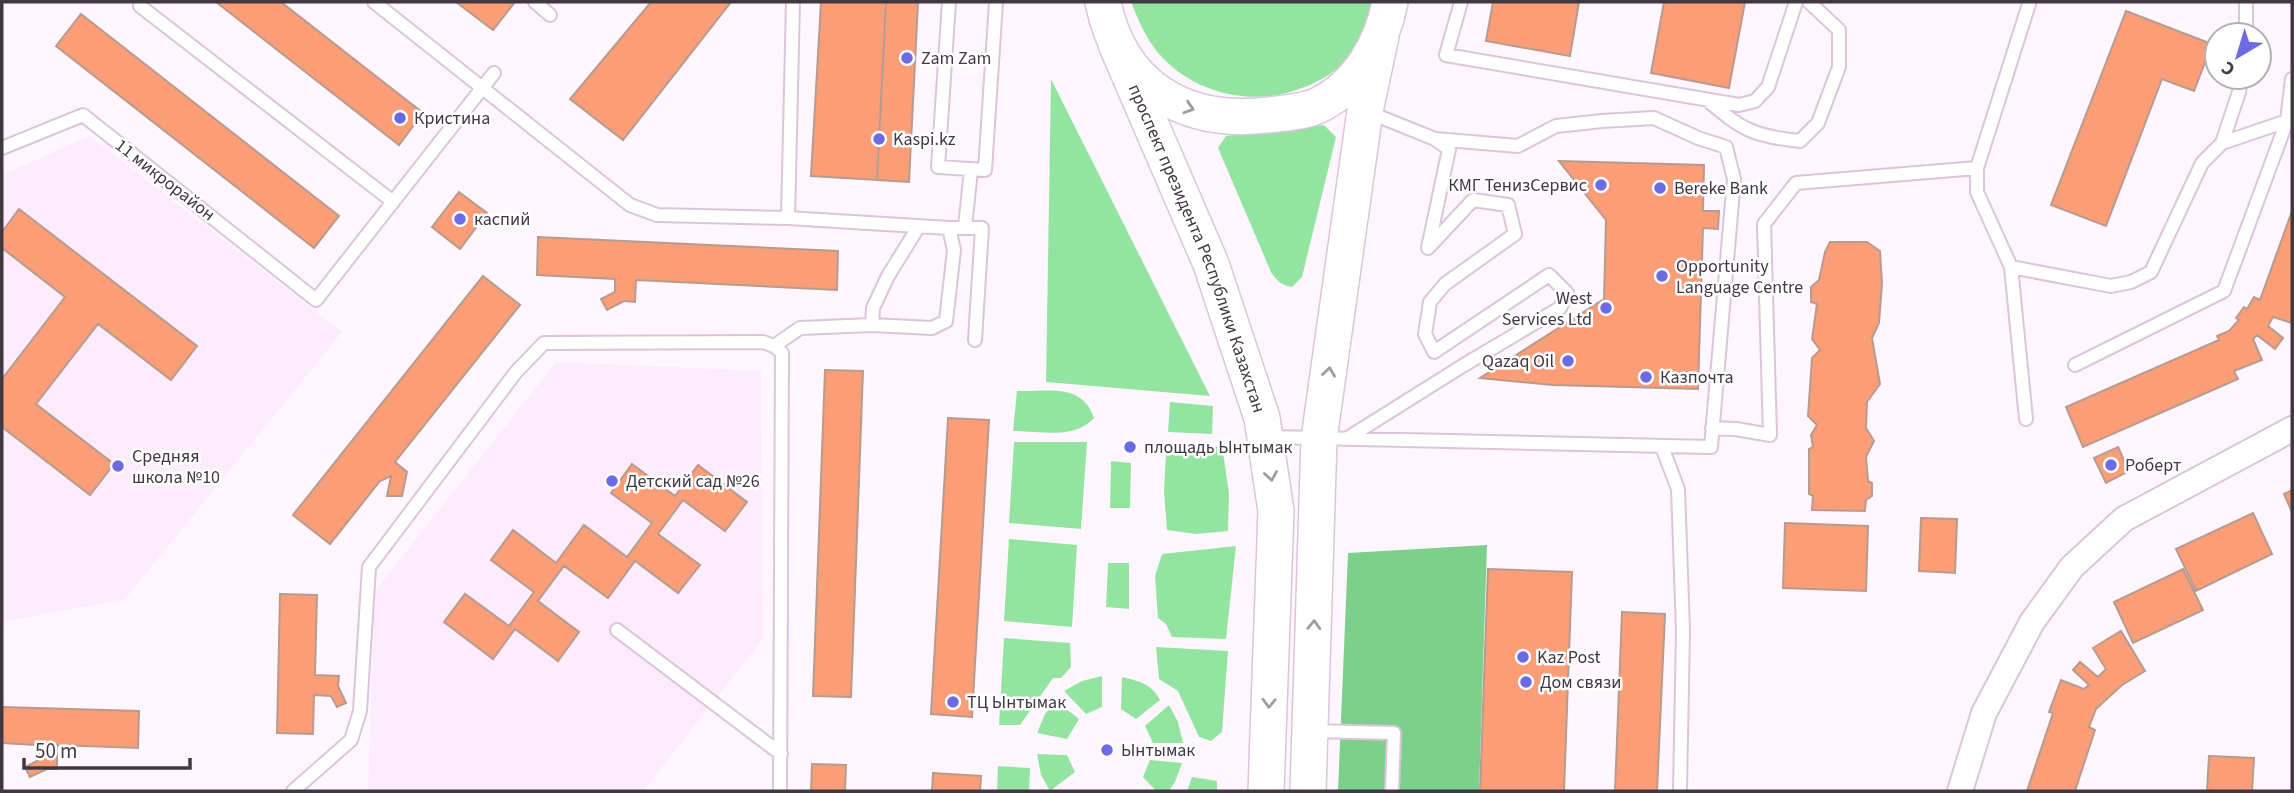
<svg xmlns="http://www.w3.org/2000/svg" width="2294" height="793" viewBox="0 0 2294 793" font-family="'Source Sans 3',sans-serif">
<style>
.built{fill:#fdecfd}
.green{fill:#93e4a1}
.forest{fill:#7dcf8c}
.building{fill:#fb9d76;stroke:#b89b8f;stroke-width:2}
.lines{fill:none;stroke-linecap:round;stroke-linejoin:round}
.service-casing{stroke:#dbc5db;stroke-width:16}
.minor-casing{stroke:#dbc5db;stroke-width:28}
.secondary-casing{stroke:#dbc5db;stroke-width:38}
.service{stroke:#fff;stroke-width:12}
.minor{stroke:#fff;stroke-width:24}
.secondary{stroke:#fff;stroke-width:35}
.oneway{stroke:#a09ca0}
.poi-dot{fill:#6d6ae5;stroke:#fff;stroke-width:2.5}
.labels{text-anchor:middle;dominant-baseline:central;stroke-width:5;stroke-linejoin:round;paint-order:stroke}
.poi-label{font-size:18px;fill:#413841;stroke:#fff;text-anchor:start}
.street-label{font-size:18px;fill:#413841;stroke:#fff}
</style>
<rect width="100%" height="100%" fill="#fff6ff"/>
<path class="built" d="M90,136L342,332L125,599L2,622V175Z
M556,362L761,371L763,639L643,791H368L375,591Z"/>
<path class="green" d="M1131,2H1380C1372,22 1363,40 1349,57C1334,75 1311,86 1290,92C1242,106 1186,89 1155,49C1144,34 1138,19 1131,2Z
M1051,79L1210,396L1046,382Z
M1324,125L1336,137L1302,277L1292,287C1281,285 1277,281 1271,272L1218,148L1226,136Z
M1017,391C1048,392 1082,382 1094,418C1074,440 1041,431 1013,431Z
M1170,402L1213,406L1212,434L1168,432Z
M1014,442H1087L1081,529L1009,523Z
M1222,446L1229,493L1228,531L1196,534L1167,530L1164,492L1166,452Z
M1111,461L1131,463L1130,508H1110Z
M1009,539L1077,545L1072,627L1004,621Z
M1236,546L1226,639L1172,637L1166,624L1158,618L1155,576L1162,554Z
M1108,563H1129V609L1106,607Z
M1004,638L1070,643L1071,667L1061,678H1053L1020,725H999Z
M1156,647L1228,651L1222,732L1211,741L1199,737L1178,691L1159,679Z
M1102,676V707L1086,714L1064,691L1082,681Z
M1122,677C1139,681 1152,684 1160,700L1136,719L1121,709Z
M1056,701L1079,719L1067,739L1037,733L1045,714Z
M1169,705L1178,722L1183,743H1153L1145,726Z
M1037,754L1067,755L1075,772L1050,791L1041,775Z
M1150,760L1182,763L1175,782L1169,791H1156L1143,777Z
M998,766L1030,768L1029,791H997Z
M1192,777L1217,781V791H1187Z"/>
<path class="forest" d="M1487,545L1479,791H1338L1348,553Z"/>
<path class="building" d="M216,2H281L423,113L399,145Z
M456,2H515L493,30Z
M651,2H731L623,140L570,99Z
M821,2H886L877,180L811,176Z
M886,2H918L909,182L877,180Z
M1493,2H1579L1570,56L1486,41Z
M1664,2H1745L1729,88L1651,73Z
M2126,11L2212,44L2194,91L2162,79L2106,226L2051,205Z
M81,14L339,216L314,248L56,46Z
M1559,161L1704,165L1703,211H1719L1718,229L1703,228L1698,389L1553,385L1480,378L1604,299L1606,220Z
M459,192L487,213L460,249L432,227Z
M19,209L197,346L171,380L98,324L36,404L114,464L90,495L2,427V379L65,297L2,248V232Z
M2292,211V323L2273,317L2268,326L2283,338L2275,349L2257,335L2253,339L2262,360L2234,371L2238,379L2083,447L2066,407L2219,340L2217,336L2229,331L2239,320L2236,318L2244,307L2247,309L2254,297L2260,300Z
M538,237L838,251L837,290L636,280L635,302L624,301L607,310L601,299L615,292V279L537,275Z
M1830,242H1867L1880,251L1882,283L1879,323L1872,338L1880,384L1867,402L1866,428L1874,441L1866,457L1868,481L1872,483V496L1866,500L1865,511L1812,510L1813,496L1809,494V449L1813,447L1811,435L1817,425L1808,416L1812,358L1820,350L1812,339L1817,304L1811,302V287L1819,280L1825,252Z
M483,276L520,305L395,462L407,472L402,496H387L391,476L380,481L330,544L293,515Z
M825,370L863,371L851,697L813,696Z
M948,418L989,420L972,717L931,714Z
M2118,447L2129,471L2106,483L2094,458Z
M632,464L675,496L698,465L747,502L725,531L683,500L658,534L700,565L678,593L635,561L608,598L564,566L538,601L579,632L558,661L515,629L493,659L444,622L465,594L509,626L534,592L491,560L513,530L556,563L584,525L627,557L652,523L611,493Z
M2292,490V512L2284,494Z
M2253,513L2272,554L2196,591L2176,549Z
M1921,518L1957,519L1955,573L1919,571Z
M1785,523L1868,526L1866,591L1783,588Z
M1488,569L1572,572L1564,791H1480Z
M2183,569L2203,610L2133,643L2114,602Z
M280,594L317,595L315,675L339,676L338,686L346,703L337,707L331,696L314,695L313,734L277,733Z
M1622,612L1665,614L1657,791H1615Z
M2121,631L2145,671L2122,685L2096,709L2089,727L2095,730L2075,791H2027L2053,713L2049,712L2061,680L2084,689L2089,685L2073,670L2080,662L2098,677L2106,669L2093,648Z
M2,707L139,711L138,748L57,745V769H47L30,777L25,767L37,761V745L2,743Z
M2209,756L2254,758L2252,791H2207Z
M812,764L846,765L845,791H811Z
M933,773L981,776L980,791H932Z"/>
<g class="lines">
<g class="service-casing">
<path id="service" d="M374,2L630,205L657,215L788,218L949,228H982L975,340
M535,2L550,15
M949,2L938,167L985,170L996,2
M1461,2L1446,55L1739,105L1755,101L1768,87L1796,2
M2029,4L1977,168V192L2011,267L2111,286L2131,282L2151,272L2202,163L2222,143L2287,121
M140,6L392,201
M2246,35V2
M2292,79L2287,121L2292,122
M1707,100C1743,130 1752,136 1800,141L1818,123L1839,67V30L1809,2
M2222,143L2239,92L2241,77
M2,148L83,115L316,300L494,73
M788,218L793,2
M965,227L971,170
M2011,267L2026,419
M872,325L932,328L946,321L954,250L949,228
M774,346L800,328L872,325L873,308L888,276L919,226
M2075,365L2224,291L2287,121
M1712,428L1736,429L1770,435L1764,224L1796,183L1977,168
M1268,437L1711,447L1734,179L1726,147L1698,138L1654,118L1602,121L1556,126L1518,146L1435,139
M1346,439L1464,365L1560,308L1567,293L1549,275L1434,352L1425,334L1430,302L1445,284L1515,234L1508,205L1473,200L1428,248L1449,149L1435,139L1368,112
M1662,447L1678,489L1683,630L1680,791
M617,630L781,754
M1312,731L1394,733L1392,791
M293,791L351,740L360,711L369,567L516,372L544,343L763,342L774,346L782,353L780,791"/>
</g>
<g class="minor-casing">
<path id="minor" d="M1960,791L1984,713L2032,622L2072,567L2124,519L2292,429"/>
</g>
<g class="secondary-casing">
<g id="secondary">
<path d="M1103,2C1120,87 1185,125 1268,115C1285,113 1306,112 1321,104C1359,84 1382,44 1390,2"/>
<path id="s1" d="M1116,44L1211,264L1262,418L1276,511L1266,791"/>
<path d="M1308,791L1319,439L1365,111L1381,36"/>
</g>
</g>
<use href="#service" class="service"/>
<use href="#minor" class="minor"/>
<use href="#secondary" class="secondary"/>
</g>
<defs><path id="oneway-chevron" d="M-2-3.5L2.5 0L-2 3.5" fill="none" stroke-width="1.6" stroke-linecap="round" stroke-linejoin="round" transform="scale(1.75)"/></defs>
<g class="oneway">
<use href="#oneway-chevron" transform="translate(1189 108) rotate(18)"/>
<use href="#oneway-chevron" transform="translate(1329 372) rotate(-82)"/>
<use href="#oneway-chevron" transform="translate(1271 476) rotate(81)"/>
<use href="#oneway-chevron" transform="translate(1314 625) rotate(-88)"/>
<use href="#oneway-chevron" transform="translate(1269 703) rotate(92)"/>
</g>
<g class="poi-dot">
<circle cx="907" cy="58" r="7"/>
<circle cx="400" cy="118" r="7"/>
<circle cx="879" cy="139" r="7"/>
<circle cx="1601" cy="185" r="7"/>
<circle cx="1660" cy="188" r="7"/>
<circle cx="460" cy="219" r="7"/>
<circle cx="1662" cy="276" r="7"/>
<circle cx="1606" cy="308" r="7"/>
<circle cx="1568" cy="361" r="7"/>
<circle cx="1646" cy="377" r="7"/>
<circle cx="1130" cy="447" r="7"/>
<circle cx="2111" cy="465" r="7"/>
<circle cx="118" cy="466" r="7"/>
<circle cx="612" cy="481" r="7"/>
<circle cx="1523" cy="657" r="7"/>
<circle cx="1526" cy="682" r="7"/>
<circle cx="953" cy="702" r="7"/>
<circle cx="1107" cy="750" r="7"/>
</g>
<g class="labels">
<g class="poi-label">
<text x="921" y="58">Zam Zam</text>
<text x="414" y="118">Кристина</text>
<text x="893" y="139">Kaspi.kz</text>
<text x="1587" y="185" text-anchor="end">КМГ ТенизСервис</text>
<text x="1674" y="188">Bereke Bank</text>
<text x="474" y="219">каспий</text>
<text x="1676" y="266">Opportunity<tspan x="1676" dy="21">Language Centre</tspan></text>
<text x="1592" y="298" text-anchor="end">West<tspan x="1592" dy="21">Services Ltd</tspan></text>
<text x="1554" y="361" text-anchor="end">Qazaq Oil</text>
<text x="1660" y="377">Казпочта</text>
<text x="1144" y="447">площадь Ынтымак</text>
<text x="132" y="456">Средняя<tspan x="132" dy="21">школа №10</tspan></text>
<text x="2125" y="465">Роберт</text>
<text x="626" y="481">Детский сад №26</text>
<text x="1537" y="657">Kaz Post</text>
<text x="1540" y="682">Дом связи</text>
<text x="967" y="702">ТЦ Ынтымак</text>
<text x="1121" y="750">Ынтымак</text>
</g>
<g class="street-label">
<text transform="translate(165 180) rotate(38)">11 микрорайон</text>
<text stroke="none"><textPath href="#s1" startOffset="220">проспект президента Республики Казахстан</textPath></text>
</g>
</g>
<rect width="2294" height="793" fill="none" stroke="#413841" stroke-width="7"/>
<g transform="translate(2238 56) rotate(218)"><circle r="33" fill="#ffffff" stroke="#b3afb3" stroke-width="2"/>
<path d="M0-5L12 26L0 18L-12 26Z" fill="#6d6ae5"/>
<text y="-10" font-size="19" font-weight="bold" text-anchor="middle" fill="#413841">С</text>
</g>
<path d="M24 758v10h166v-10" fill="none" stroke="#413841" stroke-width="3.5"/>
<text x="35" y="758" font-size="21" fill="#413841" stroke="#ffffff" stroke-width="5" paint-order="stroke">50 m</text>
</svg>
